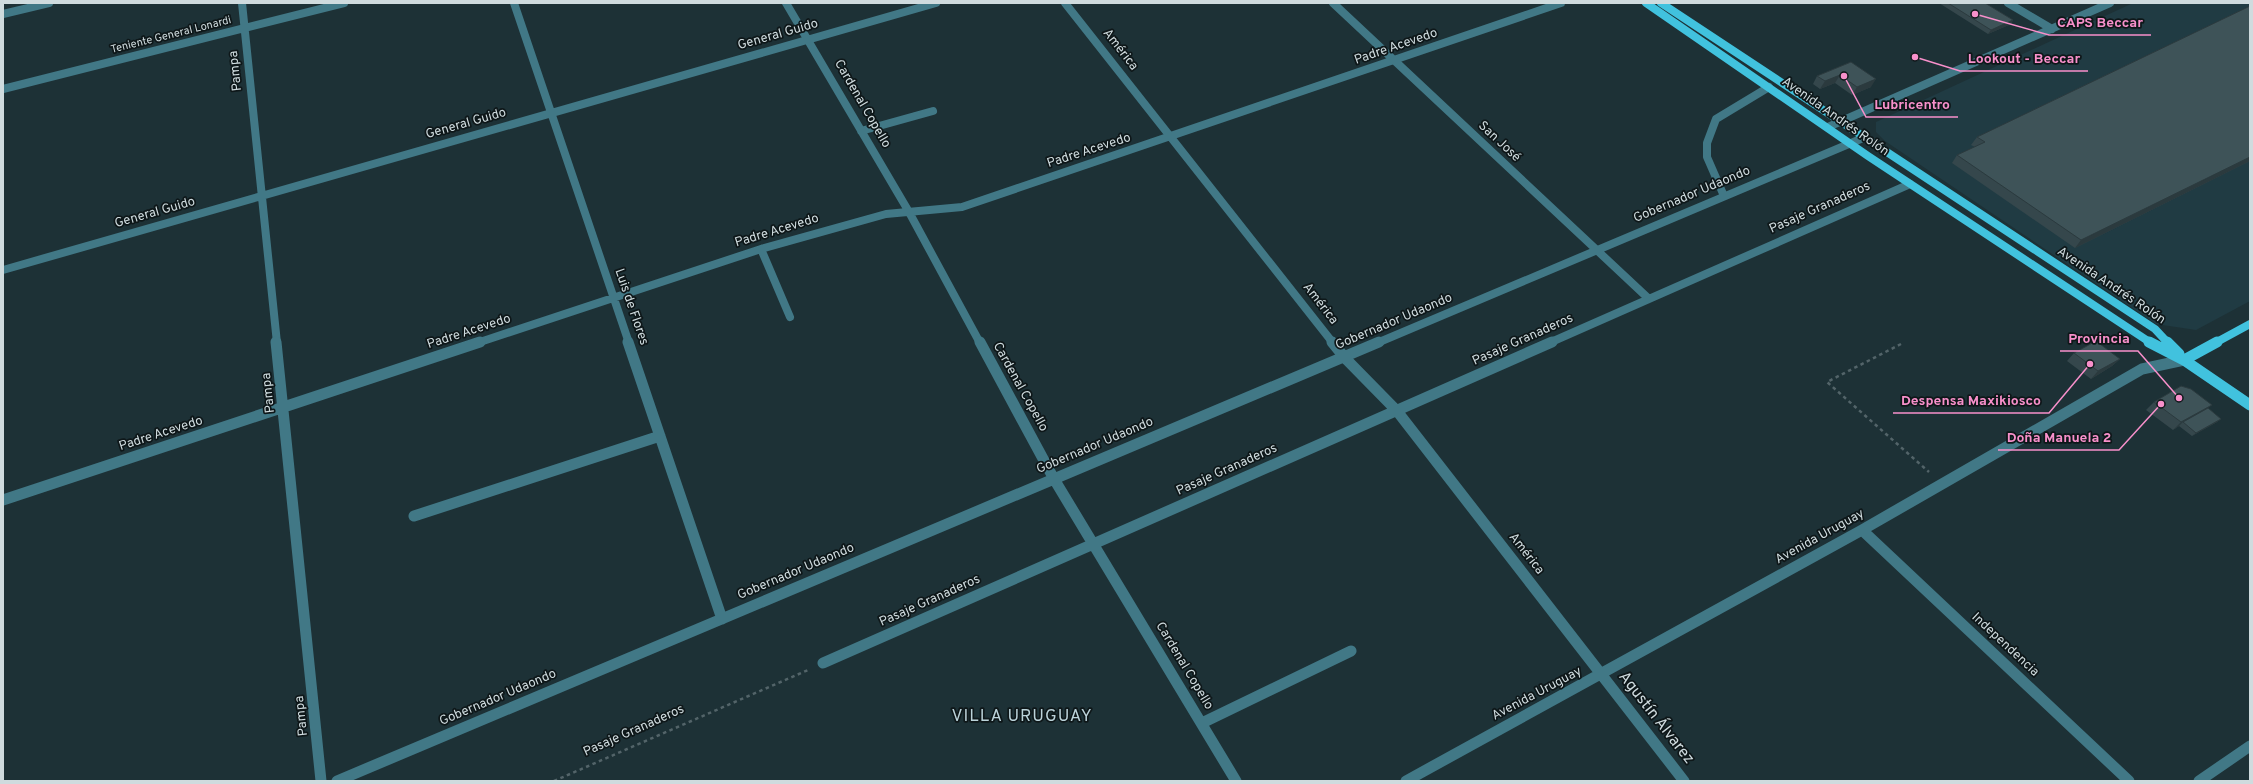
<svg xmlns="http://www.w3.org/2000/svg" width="2253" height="784" viewBox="0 0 2253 784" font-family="Overpass,sans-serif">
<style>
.built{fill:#203b43}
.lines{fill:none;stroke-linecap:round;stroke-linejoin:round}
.path{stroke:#536469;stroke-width:2.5;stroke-dasharray:3.5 3.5;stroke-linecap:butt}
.minor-far1{stroke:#417886;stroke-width:8}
.minor{stroke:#417886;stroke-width:11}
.major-far1{stroke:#41c2de;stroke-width:8}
.major{stroke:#41c2de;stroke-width:11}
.wall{fill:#35474c}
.shaded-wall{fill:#2b3a3e}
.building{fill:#3e5358;stroke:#2b3a3e}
.labels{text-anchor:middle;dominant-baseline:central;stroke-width:3.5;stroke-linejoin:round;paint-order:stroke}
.far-street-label{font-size:11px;fill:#cfdbde;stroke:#0e1719}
.street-label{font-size:13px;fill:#cfdbde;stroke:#0e1719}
.near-street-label{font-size:16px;fill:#cfdbde;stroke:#0e1719}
.near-neighbourhood-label{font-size:17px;letter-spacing:1px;fill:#bcd3da;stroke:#0e1719}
.leader{fill:none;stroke:#f890cb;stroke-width:1.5}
.callout-dot{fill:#f890cb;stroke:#0e1719;stroke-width:1.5}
.callout-label{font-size:14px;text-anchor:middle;font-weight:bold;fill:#f890cb;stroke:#0e1719;stroke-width:3.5;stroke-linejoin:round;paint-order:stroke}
</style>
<rect width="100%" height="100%" fill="#1d3136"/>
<path class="built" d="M2133,3H2250V301L2196,330L2156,324L1885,141L1876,132V122Z"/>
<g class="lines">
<path class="path" d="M1901,344L1827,382L1929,472
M554,781L808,670"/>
<path class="minor-far1" d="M242,3L277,343
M514,3L629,343
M786,3L909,212L980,343
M1065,3L1333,343
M1333,3L1649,299
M2008,3L2052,29
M3,14L49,3
M3,89L344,3
M1828,127L2110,3
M861,131L933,111
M1724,196L1707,157V143L1716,119L1769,87
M761,249L790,317
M3,270L936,3
M477,343L761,249L886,214L962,207L1561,3
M1377,343L1863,138
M1549,343L1910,184"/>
<path class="minor" d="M276,342L321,781
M628,342L722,619
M980,342L1054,479L1236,781
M1332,342L1345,358L1397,411L1684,781
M3,500L480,342
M414,516L660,436
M1862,530L2129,781
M823,663L1552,342
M1202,723L1351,651
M337,781L1379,342
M1406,781L1862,530L2142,369L2184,360
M2199,781L2250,746"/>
<path class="major-far1" d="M1646,3L1868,156L2151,343
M1661,3L2155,329L2168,343
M2215,343L2250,324"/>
<path class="major" d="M2149,342L2184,360L2250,405
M2167,342L2179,354
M2184,360L2217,342"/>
</g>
<path class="wall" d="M1939,3H1985L2013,20L2011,24L1988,34Z
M2250,6V161L2075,248L1952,163L1957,155L1975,147L1971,145L1977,137Z
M1851,62L1871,87L1852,95L1835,83L1820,89L1813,84L1817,76Z
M2074,353L2120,359L2112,366L2091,379L2067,361Z
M2154,402L2208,408L2221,419L2217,422L2192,436L2179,426L2173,430L2146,410Z"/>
<path class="shaded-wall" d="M2013,20L2011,24L1988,34L1991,30Z
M1840,75L1835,83L1820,89L1825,81Z
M1876,79L1871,87L1852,95L1857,87Z
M2250,157V161L2075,248L2081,240Z
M2120,359L2112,366L2091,379L2098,371Z
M2212,405L2203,412L2183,422L2179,426L2173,430L2181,422Z
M2221,419L2217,422L2192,436L2196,433Z"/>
<path class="building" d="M1948,3H1985L2013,20L1991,30Z
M2250,6V157L2081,240L1957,155L1985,142L1977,137Z
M1851,62L1876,79L1857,87L1840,75L1825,81L1817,76Z
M2096,341L2120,359L2098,371L2074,353Z
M2181,386L2191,389L2212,405L2181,422L2154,402Z
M2208,408L2221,419L2196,433L2183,422Z"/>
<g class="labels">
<g class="far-street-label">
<text transform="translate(171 35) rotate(-14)">Teniente General Lonardi</text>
</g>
<g class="street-label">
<text transform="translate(778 35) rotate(-16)">General Guido</text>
<text transform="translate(1396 47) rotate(-19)">Padre Acevedo</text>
<text transform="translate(1120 50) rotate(52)">América</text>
<text transform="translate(236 71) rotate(-96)">Pampa</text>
<text transform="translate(862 104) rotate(60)">Cardenal Copello</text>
<text transform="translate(1835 117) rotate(35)">Avenida Andrés Rolón</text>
<text transform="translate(466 124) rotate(-16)">General Guido</text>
<text transform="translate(1499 142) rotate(43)">San José</text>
<text transform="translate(1089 151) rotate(-18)">Padre Acevedo</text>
<text transform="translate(1692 195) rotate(-23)">Gobernador Udaondo</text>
<text transform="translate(1820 208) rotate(-24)">Pasaje Granaderos</text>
<text transform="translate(155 213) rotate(-16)">General Guido</text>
<text transform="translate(777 231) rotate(-17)">Padre Acevedo</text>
<text transform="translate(2111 286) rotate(34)">Avenida Andrés Rolón</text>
<text transform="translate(1320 304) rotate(52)">América</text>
<text transform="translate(631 307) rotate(71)">Luis de Flores</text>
<text transform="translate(1394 322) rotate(-23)">Gobernador Udaondo</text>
<text transform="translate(469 332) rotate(-18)">Padre Acevedo</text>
<text transform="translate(1523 340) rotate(-24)">Pasaje Granaderos</text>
<text transform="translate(1020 387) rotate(61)">Cardenal Copello</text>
<text transform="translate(269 393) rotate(-96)">Pampa</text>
<text transform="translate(161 434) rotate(-18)">Padre Acevedo</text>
<text transform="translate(1095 446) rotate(-23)">Gobernador Udaondo</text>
<text transform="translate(1227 470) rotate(-24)">Pasaje Granaderos</text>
<text transform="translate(1820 537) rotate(-29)">Avenida Uruguay</text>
<text transform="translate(1526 554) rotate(52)">América</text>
<text transform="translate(796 572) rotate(-23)">Gobernador Udaondo</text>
<text transform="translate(930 601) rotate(-24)">Pasaje Granaderos</text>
<text transform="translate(2005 645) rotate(43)">Independencia</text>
<text transform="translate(1184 666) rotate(59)">Cardenal Copello</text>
<text transform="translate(1537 694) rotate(-28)">Avenida Uruguay</text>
<text transform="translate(498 698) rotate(-23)">Gobernador Udaondo</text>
<text transform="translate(302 716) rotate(-96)">Pampa</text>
<text transform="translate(634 731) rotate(-24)">Pasaje Granaderos</text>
</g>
<g class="near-street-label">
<text transform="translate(1656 718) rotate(52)">Agustín Álvarez</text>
</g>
<g class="near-neighbourhood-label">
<text x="1022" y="717">VILLA URUGUAY</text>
</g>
</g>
<path class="leader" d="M1975 14L2049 35H2151M1915 57L1960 71H2088M1844 76L1866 117H1958M2179 398L2138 351H2060M2090 364L2049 413H1893M2161 404L2119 450H1998"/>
<g class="callout-dot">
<circle cx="1975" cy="14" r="4"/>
<circle cx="1915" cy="57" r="4"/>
<circle cx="1844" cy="76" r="4"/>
<circle cx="2179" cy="398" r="4"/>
<circle cx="2090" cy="364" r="4"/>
<circle cx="2161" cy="404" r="4"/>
</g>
<g class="callout-label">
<text x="2100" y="27">CAPS Beccar</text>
<text x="2024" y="63">Lookout - Beccar</text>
<text x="1912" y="109">Lubricentro</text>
<text x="2099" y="343">Provincia</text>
<text x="1971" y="405">Despensa Maxikiosco</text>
<text x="2059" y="442">Doña Manuela 2</text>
</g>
<rect width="2253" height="784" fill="none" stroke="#cfdbde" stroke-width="8"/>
</svg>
